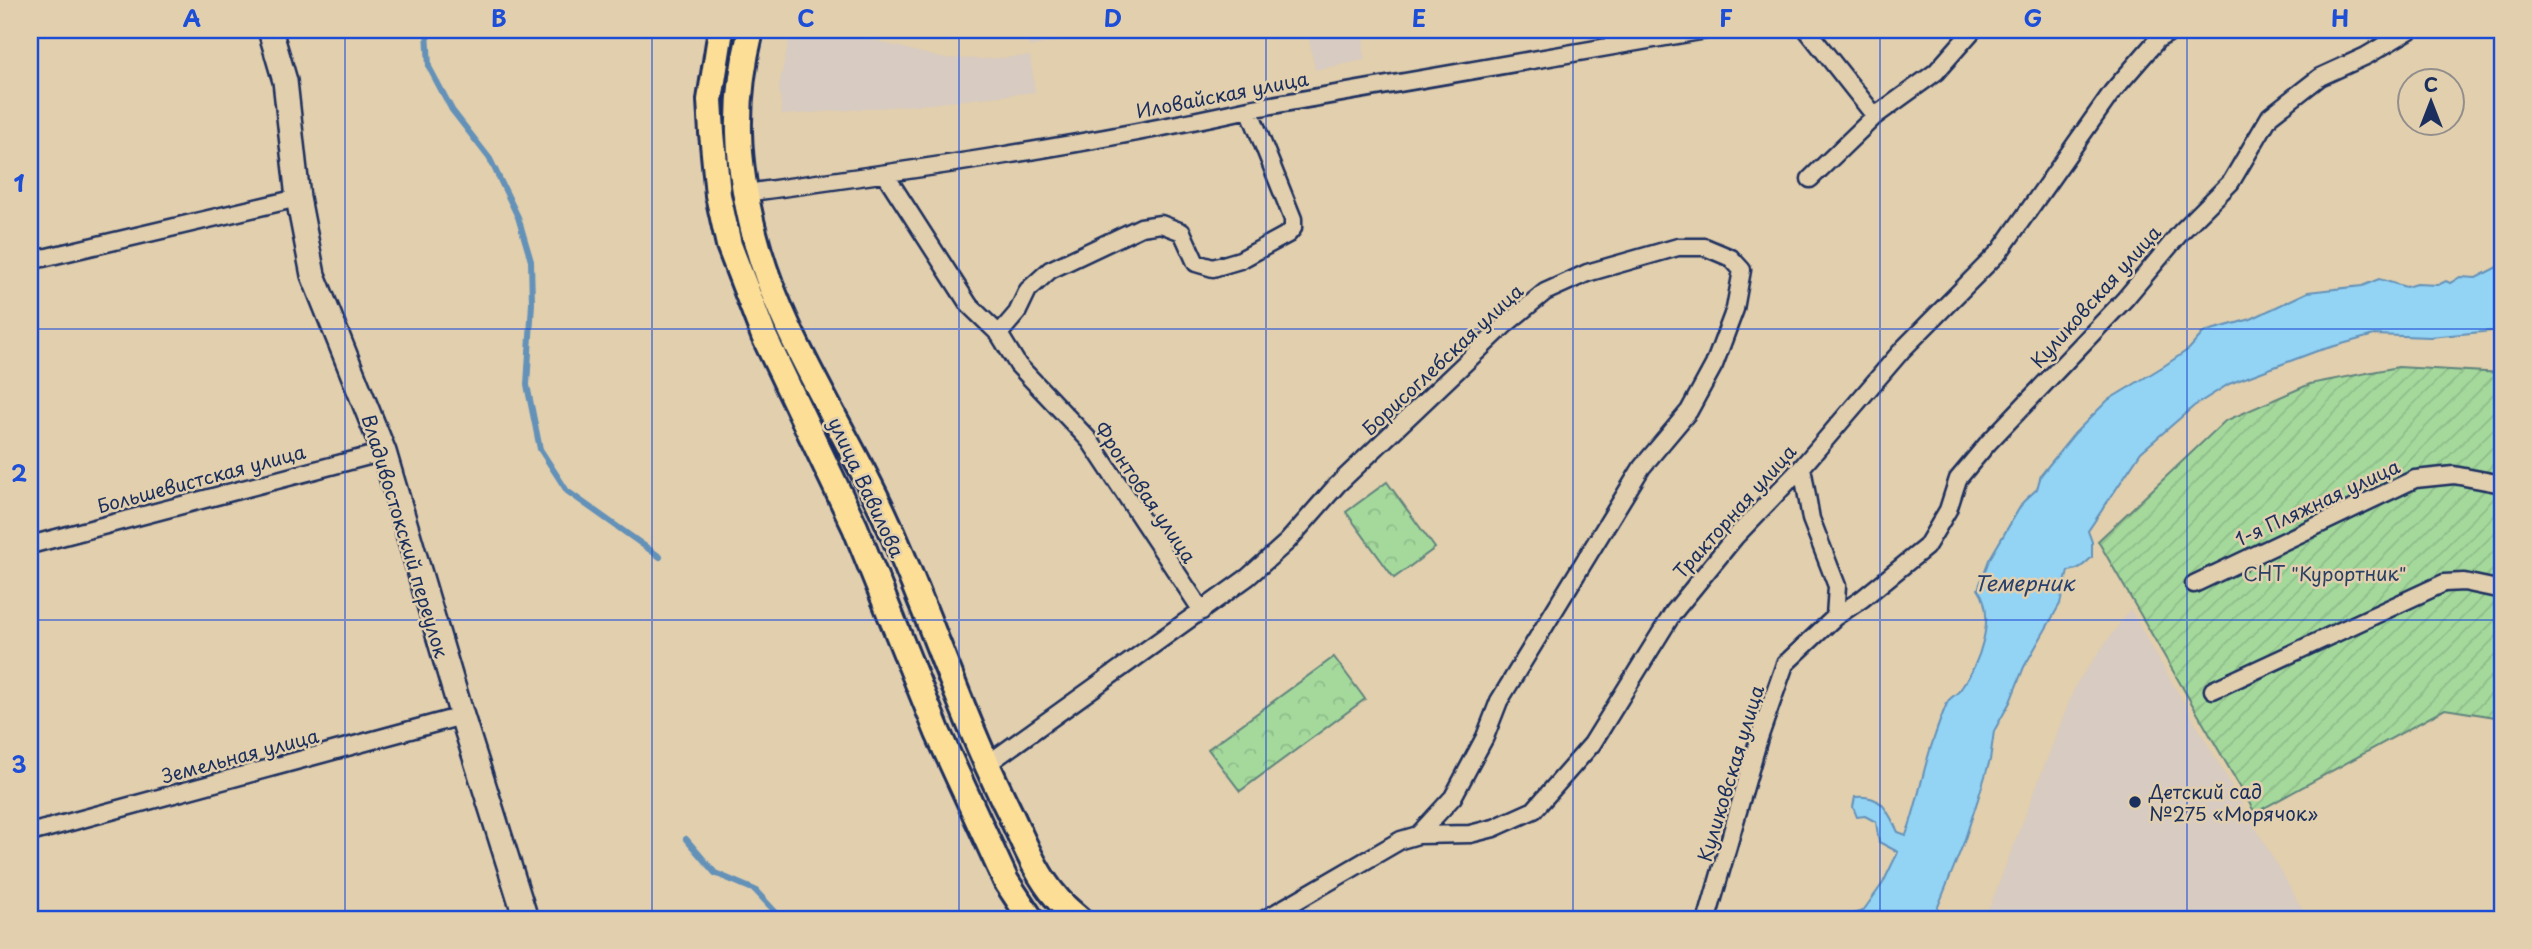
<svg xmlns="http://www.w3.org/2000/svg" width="2532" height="949" viewBox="0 0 2532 949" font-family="'Playpen Sans',sans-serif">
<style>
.built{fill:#d7cbc2}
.park{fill:url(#park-crowns);stroke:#60847d;stroke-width:2}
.garden{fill:url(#garden-furrows);stroke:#60847d;stroke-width:2}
.water{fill:#93d3f4;stroke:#6391b8;stroke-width:2}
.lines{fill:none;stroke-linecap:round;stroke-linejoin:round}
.stream{stroke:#6391b8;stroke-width:6}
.street-casing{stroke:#1b2f5e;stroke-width:21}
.secondary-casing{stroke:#1b2f5e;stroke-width:28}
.primary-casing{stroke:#1b2f5e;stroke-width:30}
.street{stroke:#e2cfad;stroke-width:16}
.secondary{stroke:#e2cfad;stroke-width:23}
.primary{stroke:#fcde96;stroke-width:24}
.grid{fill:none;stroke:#1d4ed8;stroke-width:2;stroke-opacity:0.55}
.poi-dot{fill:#1b2f5e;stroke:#e2cfad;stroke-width:2.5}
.labels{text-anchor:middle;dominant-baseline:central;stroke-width:5;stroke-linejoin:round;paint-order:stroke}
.street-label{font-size:19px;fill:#1b2f5e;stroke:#e2cfad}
.park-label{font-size:19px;fill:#294064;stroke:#e2cfad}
.poi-label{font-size:19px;fill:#1b2f5e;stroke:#e2cfad;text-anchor:start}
.water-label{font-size:21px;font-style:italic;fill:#273f6d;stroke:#e2cfad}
.neatline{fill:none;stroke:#1d4ed8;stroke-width:2.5}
.grid-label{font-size:23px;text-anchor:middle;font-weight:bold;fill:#1d4ed8}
</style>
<defs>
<pattern id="park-crowns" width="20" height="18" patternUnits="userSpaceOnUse" patternTransform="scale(1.75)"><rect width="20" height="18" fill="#a5d99c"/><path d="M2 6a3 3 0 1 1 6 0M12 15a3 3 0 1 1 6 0" fill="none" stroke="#8dbb89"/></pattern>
<pattern id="garden-furrows" width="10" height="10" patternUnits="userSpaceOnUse" patternTransform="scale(1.75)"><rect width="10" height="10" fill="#a5d99c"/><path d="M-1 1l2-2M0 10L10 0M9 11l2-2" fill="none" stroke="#8dbb89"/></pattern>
</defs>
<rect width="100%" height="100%" fill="#e2cfad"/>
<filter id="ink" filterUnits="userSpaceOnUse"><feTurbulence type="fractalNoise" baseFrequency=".0143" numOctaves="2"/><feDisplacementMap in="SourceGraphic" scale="14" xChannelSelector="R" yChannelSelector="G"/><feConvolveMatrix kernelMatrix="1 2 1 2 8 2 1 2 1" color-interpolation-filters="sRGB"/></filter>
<g filter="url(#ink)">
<path class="built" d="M791,30H837L940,58L981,59L1030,56L1035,92L930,104L782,115L779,86Z
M1027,30H1110L1029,47Z
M1307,30H1364V60L1315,70Z
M2130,609L2308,919H1985L2076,684Z"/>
<path class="park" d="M1387,482L1435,548L1394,578L1346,512Z
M1334,657L1365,699L1240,791L1208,749Z"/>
<path class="garden" d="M2398,367L2502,373V718L2445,709L2255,813L2098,541L2225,421L2310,384Z"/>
<path class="water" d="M2499,266H2502V330L2430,337L2374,335L2317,351L2229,384L2194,406L2141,452L2088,531L2092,542V557C2084,565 2079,570 2068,571L2060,604L2024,667L2010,702L1994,731L1990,760L1978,799L1964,842L1933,919H1852V914L1863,911L1883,883L1898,852L1879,842L1876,822L1865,816L1857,817L1853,807L1855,797C1882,794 1887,810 1898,832L1906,835C1918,804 1922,772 1933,741C1937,729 1943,712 1948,701C1951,697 1957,694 1960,690C1979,665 1997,616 1978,589L1989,560L2023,502L2037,489L2041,475L2074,434L2108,400L2164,366L2189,349L2204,332L2251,319L2308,292L2362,286L2379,279L2406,287L2416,284L2438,285L2446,281L2450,283L2460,277L2476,278Z"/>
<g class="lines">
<path class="stream" d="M427,30L429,67L452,110L490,159L518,217L531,261L532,303L527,385L540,449L567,491L660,557
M686,839L715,873L755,890L782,919"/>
<g class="street-casing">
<path id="street" d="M1807,30L1875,116
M885,174L969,305L999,334L1018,365L1090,441L1202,611
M1810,179L1875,116L1936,72L1973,30
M745,193C914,170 1083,146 1249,109L1706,30
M30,261L298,198
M999,334L1017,313L1028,290L1050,270L1141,227L1161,224L1182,232L1196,263L1213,268L1240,260L1288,234L1293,228V219L1249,109
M30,545L384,452
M2194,584L2415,479L2454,475L2502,484
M1835,617L1862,599L1926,547L1948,510L1958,479L1988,443L2125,299L2181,232L2231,182L2270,116L2320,77L2366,56L2410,30
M2213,690L2444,583L2464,582L2502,590
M986,765L1248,577L1287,542L1337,485L1505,325L1545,292L1587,273L1678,247H1705L1731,258L1742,270L1735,309L1714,365L1689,411L1642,467L1499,701L1485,737L1453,797L1418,835
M30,833L462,716
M1265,919L1401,840L1418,835L1470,834L1494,828L1534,810L1592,744L1673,613L1735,537L1802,467L1903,349L2000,251L2112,92L2158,39L2174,30
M1707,919L1759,738L1785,664L1835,617L1837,586L1811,519L1802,467"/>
</g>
<g class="secondary-casing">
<path id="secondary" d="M270,30L285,81L298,198L313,275L384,452L462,716L526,919"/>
</g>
<g class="primary-casing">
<path id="primary" d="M721,30L710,100L712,133L718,195L729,245L764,336L855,527L938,733L1006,881L1031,919
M751,30C733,102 736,162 754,233C779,332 840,420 883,512C928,609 960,713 1008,809C1022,838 1035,873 1056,897C1062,905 1071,912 1079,919"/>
</g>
<use href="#street" class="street"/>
<use href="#secondary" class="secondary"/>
<use href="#primary" class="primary"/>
</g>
</g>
<path class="grid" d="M345,30V919M652,30V919M959,30V919M1266,30V919M1573,30V919M1880,30V919M2187,30V919M30,329H2502M30,620H2502"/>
<circle class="poi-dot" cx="2135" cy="802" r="7"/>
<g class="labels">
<g class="street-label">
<text transform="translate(1222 94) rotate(-11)">Иловайская улица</text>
<text transform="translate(2095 296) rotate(-48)">Куликовская улица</text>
<text transform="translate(1442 359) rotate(-43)">Борисоглебская улица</text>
<text transform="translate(201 478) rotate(-15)">Большевистская улица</text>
<text transform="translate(867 487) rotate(65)">улица Вавилова</text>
<text transform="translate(1146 492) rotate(56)">Фронтовая улица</text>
<text transform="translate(2317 502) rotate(-25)">1-я Пляжная улица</text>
<text transform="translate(1734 511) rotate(-48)">Тракторная улица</text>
<text transform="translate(406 536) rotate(73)">Владивостокский переулок</text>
<text transform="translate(240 755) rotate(-15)">Земельная улица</text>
<text transform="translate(1730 773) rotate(-73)">Куликовская улица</text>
</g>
<g class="park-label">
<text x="2325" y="573">СНТ "Курортник"</text>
</g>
<g class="poi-label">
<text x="2149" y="791">Детский сад<tspan x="2149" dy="22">№275 «Морячок»</tspan></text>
</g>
<g class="water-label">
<text x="2024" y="582">Темерник</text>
</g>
</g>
<rect width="2532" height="949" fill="none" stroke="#e2cfad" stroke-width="77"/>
<g transform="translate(2431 102)"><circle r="33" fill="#e2cfad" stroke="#928f8d" stroke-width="2"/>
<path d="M0-5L12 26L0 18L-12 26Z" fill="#1b2f5e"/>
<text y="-10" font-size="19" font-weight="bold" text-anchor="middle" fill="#1b2f5e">С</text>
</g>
<rect x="38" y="38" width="2456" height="873" class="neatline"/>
<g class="grid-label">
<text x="192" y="27">A</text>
<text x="499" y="27">B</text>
<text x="806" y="27">C</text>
<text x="1113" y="27">D</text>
<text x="1419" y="27">E</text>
<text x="1726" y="27">F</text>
<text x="2033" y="27">G</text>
<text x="2340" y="27">H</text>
<text x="19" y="192">1</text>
<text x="19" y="482">2</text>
<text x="19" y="773">3</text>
</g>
</svg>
